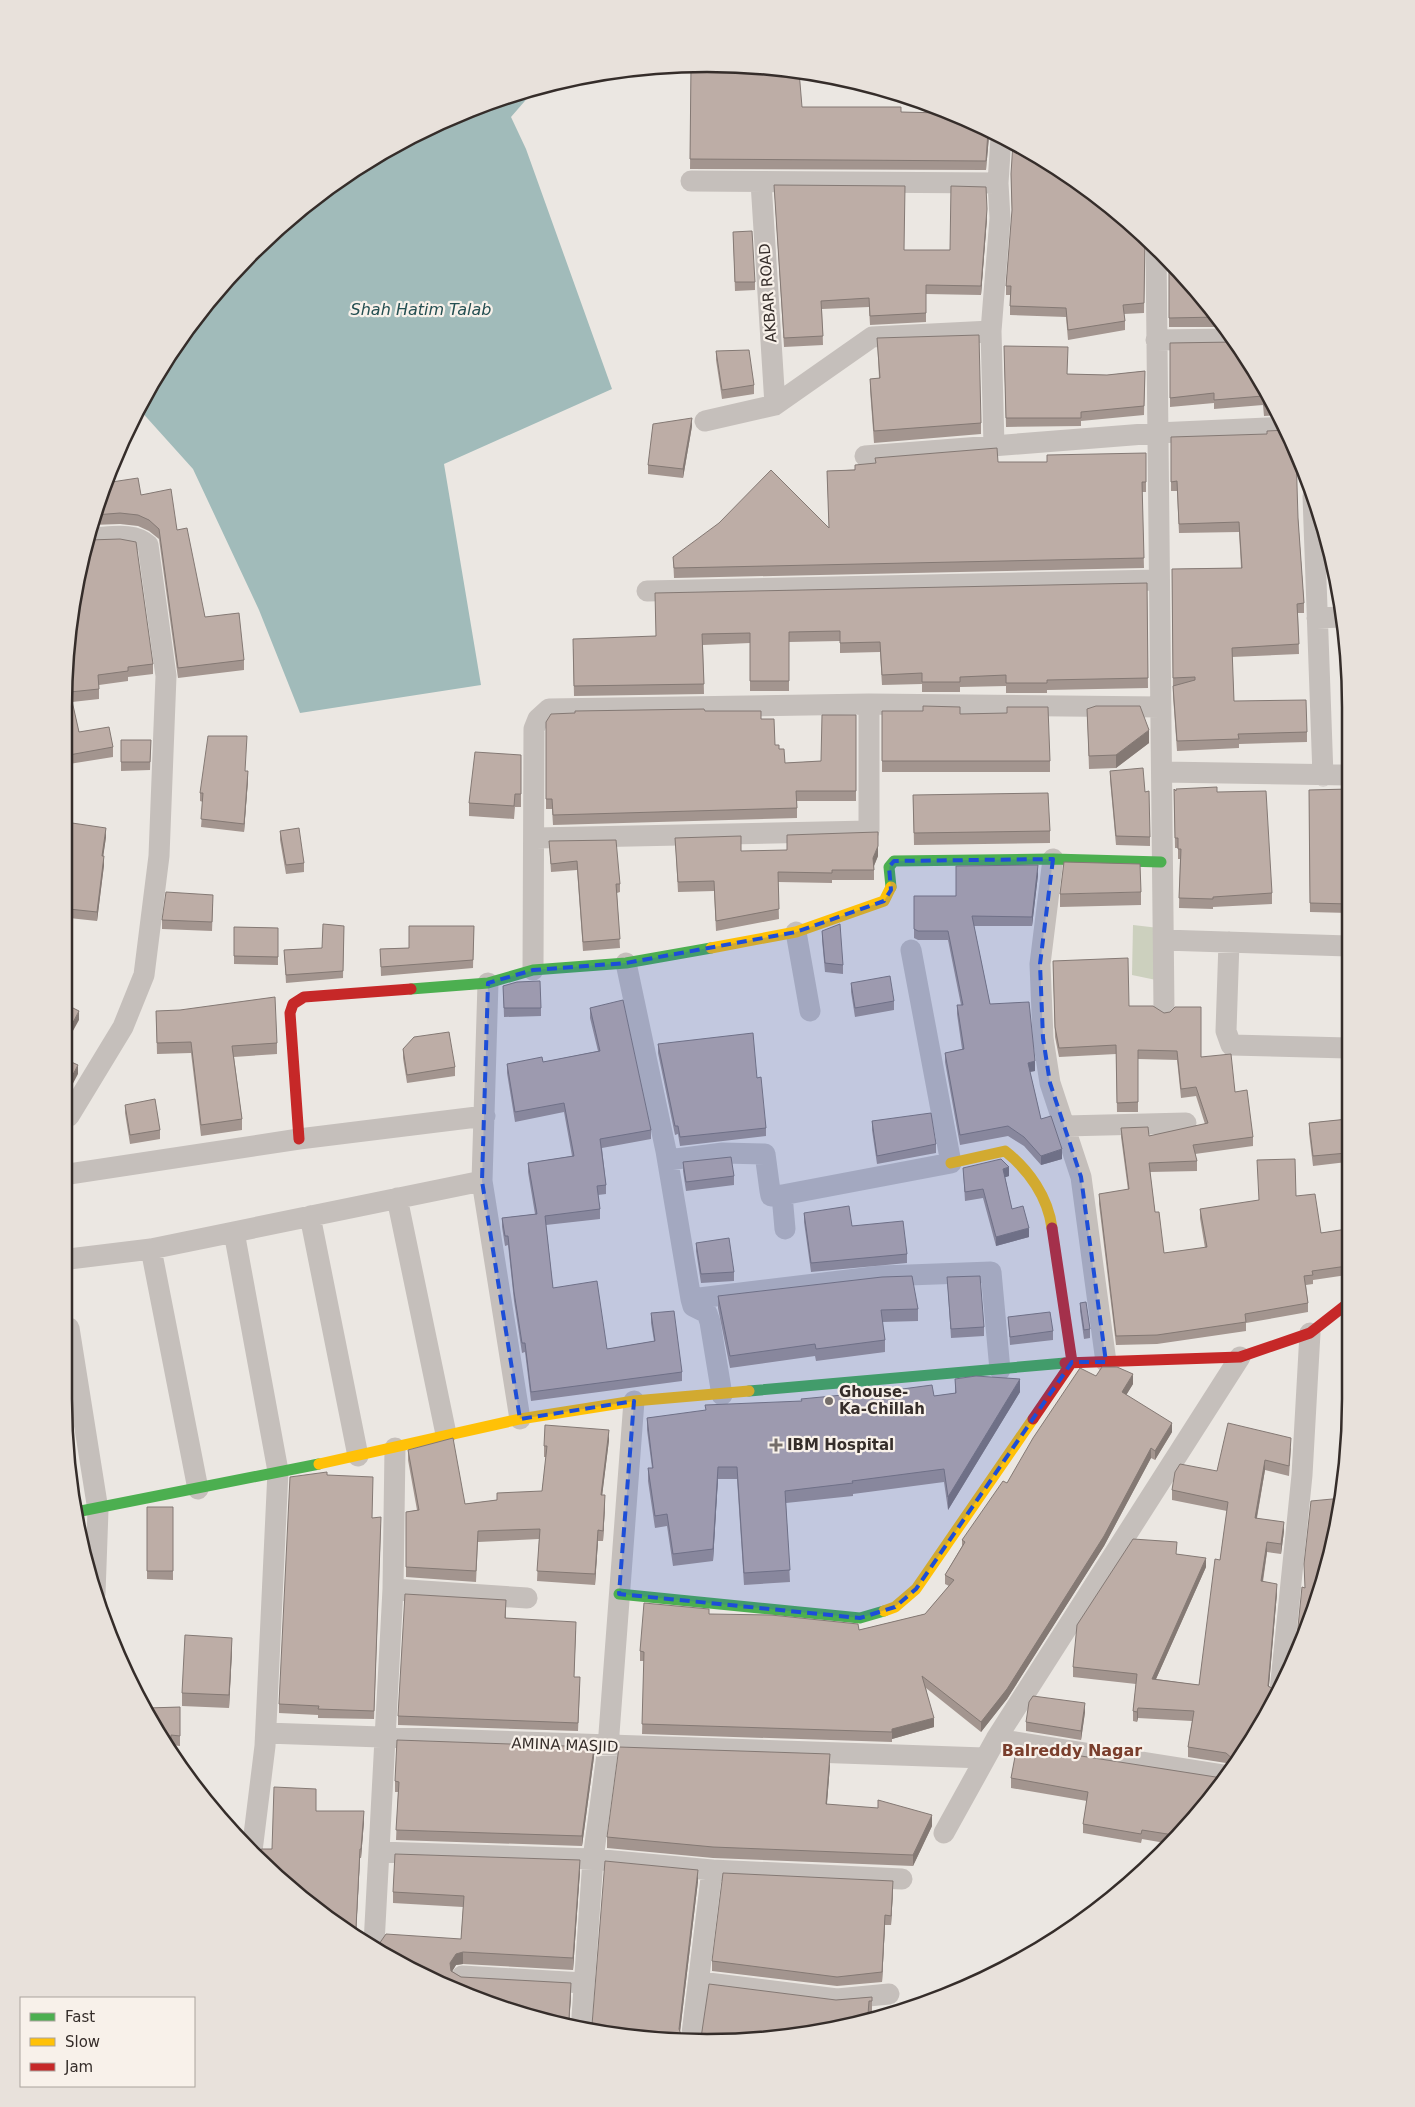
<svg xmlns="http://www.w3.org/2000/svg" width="1415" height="2107" viewBox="0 0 1415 2107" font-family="'DejaVu Sans',sans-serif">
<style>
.green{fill:#ccd0be}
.water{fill:#a1bbba}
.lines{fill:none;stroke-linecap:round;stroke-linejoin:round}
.street{stroke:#c5bfbb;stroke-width:21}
.fast{stroke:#4caf50;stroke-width:11}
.slow{stroke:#ffc107;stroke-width:11}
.jam{stroke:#c62828;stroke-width:11}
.wall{fill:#a3958f}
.shaded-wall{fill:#847974}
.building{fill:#bdada6;stroke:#847974}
.marked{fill:#1d4ed8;fill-opacity:0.2;stroke:#1d4ed8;stroke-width:4;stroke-dasharray:10 6;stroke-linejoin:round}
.poi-dot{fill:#756e6a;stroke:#f8f1ea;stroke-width:2}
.labels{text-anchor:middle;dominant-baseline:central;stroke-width:4.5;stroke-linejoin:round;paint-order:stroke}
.street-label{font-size:15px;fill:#352d2a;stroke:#f8f1ea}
.poi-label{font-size:15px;font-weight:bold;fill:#352d2a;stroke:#f8f1ea;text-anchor:start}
.water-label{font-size:16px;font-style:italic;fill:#244f52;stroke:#f8f1ea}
.neighbourhood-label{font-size:16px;font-weight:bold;fill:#7a3e2c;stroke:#f8f1ea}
.rim{fill:none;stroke:#352d2a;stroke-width:2.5}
</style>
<rect width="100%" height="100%" fill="#ebe7e2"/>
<path class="green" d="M1133,925L1159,928L1161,981L1132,975Z"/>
<path class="water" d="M537,87L511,117L526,149L612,389L444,464L481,685L300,713L259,610L193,469L139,409L224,283L316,197L423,130Z"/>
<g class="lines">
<path class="street" d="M691,181L998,183
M761,182L775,405
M1156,249L1164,1010
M1156,340L1233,339
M705,421L775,405L872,337L991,331
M994,446L991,331L1000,218L998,183L1001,137
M865,456L1157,433L1286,427
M1313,496L1323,776
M647,591L1159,580
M1317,618L1342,617
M1162,772L1349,775
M536,838L869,831V704
M1053,859L1040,964L1043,1038L1050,1083L1081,1177L1106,1362
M796,932L810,1011
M1164,940L1348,946
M1229,942L1226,1031L1231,1045L1348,1048
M626,963L666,1151L691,1299L693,1306L707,1313L710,1322L722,1395
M533,970L534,729L538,719L549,709L869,704L1160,707
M488,983L482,1181L520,1419
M69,1116L123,1027L144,975L159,856L166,676L148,545C134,531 107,538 89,538
M1065,1126L1186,1123
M668,1160L723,1153L765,1154L770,1191L771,1196H777L951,1163L911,950
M69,1174L299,1139L485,1116
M782,1195L785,1229
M397,1198L446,1434
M310,1216L358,1456
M234,1232L278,1471L265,1746L252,1851
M151,1249L198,1489
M69,1259L151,1249L482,1181
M691,1299L881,1276L991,1272L1000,1370
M69,1328L98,1510L95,1594
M393,1589L527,1598
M1280,1691L1302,1475L1310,1333
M266,1733L984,1758
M996,1739L1224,1775
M944,1833L996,1739L1240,1357
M379,1852L593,1859L712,1870L902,1879
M374,1944L393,1589L395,1448
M462,1976L584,1983
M700,1982L837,1999L889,1994
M581,2031L593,1859L608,1747L634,1401
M691,2042L712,1870"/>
<path class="fast" d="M891,887L889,867L894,861L1053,859L1161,862
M411,989L488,983L533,970L626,963L711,948
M749,1391L1065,1363
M76,1512L319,1464
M619,1594L860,1618L884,1611"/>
<path class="slow" d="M711,948L796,932L884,901L891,887
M951,1163L1005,1151C1029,1170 1048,1197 1052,1228
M319,1464L520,1419L634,1401L749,1391
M884,1611L895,1607L916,1589L1033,1419"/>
<path class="jam" d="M299,1139L290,1013L293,1004L304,997L411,989
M1065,1363L1240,1357L1310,1333L1347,1304
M1033,1419L1072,1362L1052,1228"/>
</g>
<path class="wall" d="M691,66L802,107L901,112L941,113V110L991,133L989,136L986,170L690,169Z
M1011,174L1145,243L1144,313L1124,314L1125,321V330L1068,340L1066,317L1010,315V295H1006V286L1012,213Z
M774,185L904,250H950L987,218L981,295L926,294V322L870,325L869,307L822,309L823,345L784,347Z
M733,232L755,282V290L735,291Z
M1169,263L1218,316L1225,327H1169Z
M877,338L981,423V434L874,443L870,390V379L879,378Z
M1234,342L1280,415L1264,416L1263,405L1214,409V403L1170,407V343Z
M1004,346L1067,374L1107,375L1145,371L1144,415L1081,421V426L1006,427Z
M716,351L754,385V394L722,399L716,360Z
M692,426L683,478L648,474V465Z
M1171,437L1298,518L1304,603V613H1298L1299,654L1232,657L1234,701L1307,732V742L1239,744V748L1177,751L1173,696L1172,569L1241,568L1239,532L1179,533L1177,491H1171Z
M1146,453V492H1142L1144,568L674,578L673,557L829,527L827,471L998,462H1047Z
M141,495L177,530L205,617L244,660V670L178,678L159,539L149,531L138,526L120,524L92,525L98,501Z
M1147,583L1148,688L1047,690V693H1006V686L960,687V692H922V684L882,685L880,652L840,653V641L789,642V691H750V643L703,645L704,694L574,696L573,649L656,636Z
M69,623L153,664V674L128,677V681L99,685V699L72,702L79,732L113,747V757L69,764Z
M1087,709L1149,743L1116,768L1089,769Z
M705,711L761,719L775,745L779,749L785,763L821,761L856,715V801H797V818L553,825L552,809H546V722Z
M882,711L960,714L1050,761V772H882Z
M121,740H151L150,770L121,771Z
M521,755V807H515L514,819L469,816V803Z
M246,771L248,780L244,832L201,827L203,802L200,801V793Z
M1110,771L1150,837V846L1116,845L1110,780Z
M1174,789L1176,791L1217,792L1272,893V904L1213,907V909L1179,908L1180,859H1178V848H1175Z
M1349,789V913L1310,912L1309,790Z
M913,795L1050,831V843L914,845Z
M280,831L304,863V872L286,874L280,840Z
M106,837L103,856L104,865L97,921L69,918V841Z
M675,838L741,851L878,856L874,866V880H832V883L778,882L779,919L716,931L714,891L678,892Z
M549,841L620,884V892L617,893L620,948L583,951L577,870L551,872Z
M1038,875L1032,926H974L990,1004L1035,1071L1030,1072L1041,1119L1062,1159L1041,1165L1024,1146L1008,1136L960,1145L945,1062V1053L962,1049L957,1014V1005H961L948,940H918L914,938V896H956Z
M1141,892V905L1060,907V894Z
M213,904L212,931L162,929V920Z
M344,926L343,978L286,983L284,950L322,948Z
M474,926L473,968L381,976L380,949L409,948Z
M234,927L278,928V965L234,964Z
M822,931L843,965V974L825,972L822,940Z
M1053,961L1129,1006L1201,1057L1235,1092L1253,1137V1146L1195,1154L1197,1161V1171L1150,1172L1155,1212L1164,1253L1205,1248L1200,1218V1209L1296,1196L1321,1233L1347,1229V1275L1313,1280V1284L1306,1285L1308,1303V1312L1246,1323V1331L1157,1344L1116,1345L1099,1204V1194L1128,1190L1121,1137V1128L1149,1136L1205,1124L1196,1096L1181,1098L1177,1060L1138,1059V1112H1117L1116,1054L1059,1057L1055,1037Z
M851,983L894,1001V1010L855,1017L851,992Z
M503,986L541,1008V1016L504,1017Z
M590,1008L651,1130V1139L602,1148L606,1185V1194L598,1195L600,1209V1219L546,1225L553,1288L607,1349L654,1341L651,1323V1313L682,1372V1381L531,1401L525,1352L522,1353L514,1301L508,1245L505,1246L502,1227V1218L535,1214L528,1172V1163L572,1156L564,1112L515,1122L507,1073V1064L543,1062L598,1051L590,1018Z
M156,1011L277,1043V1054L234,1057L242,1119V1130L201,1136L191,1053L157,1054Z
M658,1044L757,1078L766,1128V1136L680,1146L678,1134L675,1135L658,1053Z
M403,1049L455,1067V1076L407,1083L403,1058Z
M125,1105L160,1130V1139L130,1144L125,1113Z
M1348,1119L1347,1162L1313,1166L1309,1133V1123Z
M872,1121L936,1144V1153L877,1164L872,1130Z
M683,1162L734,1176V1185L686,1191L683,1171Z
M963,1168L1009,1176L1005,1177L1012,1209L1029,1237L996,1246L983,1198L965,1201Z
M804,1213L852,1226L907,1254V1263L811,1272L804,1222Z
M696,1243L734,1272V1281L701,1283L696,1251Z
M947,1277L984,1327V1336L951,1338Z
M718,1296L918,1309V1321L882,1322L885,1340V1352L816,1361L815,1356L730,1368L718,1308Z
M1080,1303L1090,1329V1338L1084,1339L1080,1311Z
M1008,1317L1053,1331V1340L1010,1345Z
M1096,1376L1133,1384L1126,1395L1172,1432L1155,1460L1151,1458L1104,1546L1007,1699L981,1732L926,1688L934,1727L892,1739V1742L642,1734L644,1661H640V1651L709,1614L859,1630L925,1614L949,1586L945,1584V1575L962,1546V1540L1007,1483Z
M955,1379L1020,1392L948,1510L944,1482L853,1494V1496L786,1503L790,1582L744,1585L737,1479H718L713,1561L673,1566L667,1526L655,1528L648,1481V1468H652L647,1430V1418L801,1401L843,1397L934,1396L955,1393Z
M609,1440L602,1495L605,1506L603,1541H598L595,1585L537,1581L539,1539L478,1542L476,1582L406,1577V1512L417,1510L408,1460V1450L465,1504L497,1500L542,1491L546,1457H544V1446Z
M1291,1448L1289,1476L1265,1470L1257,1518L1284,1531L1281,1554L1267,1552L1263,1582L1277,1593L1269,1686L1279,1693L1230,1766L1226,1763L1188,1757V1747L1192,1721L1138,1718L1137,1722L1133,1721V1711L1136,1684L1073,1677V1667L1177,1554L1206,1567L1156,1679L1199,1685L1220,1560L1227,1511L1172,1500V1490L1217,1471Z
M327,1475L372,1518L381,1525L374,1719L318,1718V1715L279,1713V1704Z
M147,1507H173V1580L147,1579Z
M506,1609V1618L576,1631L574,1677L580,1686L578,1731L398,1725V1716Z
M232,1651L229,1708L182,1706V1693Z
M180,1707V1746L171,1745L148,1708Z
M1085,1712L1081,1740L1026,1731V1722Z
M594,1757L582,1846L396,1840L398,1792H395V1781Z
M830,1765L827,1804L932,1826L913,1866L713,1858L607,1848V1837Z
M1223,1777L1191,1824L1171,1844L1142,1839L1141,1843L1083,1833V1824L1087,1801L1011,1788V1778Z
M316,1811L364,1821L361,1858H360L356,1933L315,1910L272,1849Z
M580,1871L573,1970L463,1964L456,1965L452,1971L461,1977L571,1995L569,2021L571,2028L461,1994L379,1947L461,1939L463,1907L393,1903V1892Z
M698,1881L680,2032L683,2040L666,2042L592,2032V2025Z
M893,1891L891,1925H885L882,1982L837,1986L712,1971V1961Z
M872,1997V2012H869V2022L750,2042L836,2000Z"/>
<path class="shaded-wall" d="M988,131L991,133L989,136L986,170Z
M987,209V218L981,295V286Z
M692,418V426L683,478V469Z
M1149,730V743L1116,768V755Z
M248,771V780L244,832V824Z
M106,828V837L102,865V856Z
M878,846V856L873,868V858Z
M104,856V865L97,921V912Z
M1038,865V875L1032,926V917Z
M79,1011V1020L69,1038V1030Z
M1035,1061V1071L1028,1072V1063Z
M78,1065V1074L69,1091V1082Z
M1062,1149V1159L1041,1165V1156Z
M1009,1167V1176L1003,1178V1169Z
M1029,1228V1237L996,1246V1237Z
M1133,1374V1384L1122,1402V1392Z
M1020,1379V1392L948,1510V1497Z
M1172,1423V1432L1155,1460V1451Z
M609,1430V1440L601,1505V1495Z
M1151,1448V1458L1104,1546L1007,1699L981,1732V1722Z
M1265,1460V1470L1255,1527V1518Z
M718,1467V1479L713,1561V1549Z
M605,1495V1506L603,1541V1531Z
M1284,1522V1531L1281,1554V1544Z
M598,1530V1541L595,1585V1574Z
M1267,1542V1552L1261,1591V1581Z
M1206,1558V1567L1152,1688V1679Z
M1277,1584V1593L1268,1696V1686Z
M232,1638V1651L229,1708V1695Z
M1085,1703V1712L1081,1740V1731Z
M1138,1708V1718L1137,1722V1712Z
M934,1718V1727L892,1739V1729Z
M594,1747V1757L582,1846V1836Z
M830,1754V1765L826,1815V1804Z
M364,1811V1821L361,1858V1849Z
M932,1815V1826L913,1866V1855Z
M360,1849V1858L356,1933V1928Z
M580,1860V1871L573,1970V1958Z
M698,1870V1881L679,2040V2029Z
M893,1881V1891L891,1925V1916Z
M885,1915V1925L882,1982V1972Z
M463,1952V1964L456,1965L450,1975V1963L456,1954Z
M571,1983V1995L569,2027V2019Z"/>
<path class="building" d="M691,66L792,69L799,71L802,107H901V112L941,113V110L988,131L986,161L690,159Z
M1013,142L1030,150L1132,224L1145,237L1144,303L1123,305L1125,321L1068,330L1066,308L1010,306L1011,286H1006L1012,210L1011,174Z
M774,185L905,186L904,250H950L951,186L986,187L987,209L981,286L926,285V313L870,316L869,298L821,301L823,336L784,338Z
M752,231L755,282H735L733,232Z
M1169,263L1218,316L1219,317L1169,318Z
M979,335L981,423L874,431L870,379L880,378L877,338Z
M1234,342L1274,406H1264L1263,396L1214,400V393L1170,398V343Z
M1004,346L1068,347L1067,374L1107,375L1145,371L1144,406L1081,412V418H1006Z
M749,350L754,385L722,390L716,351Z
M692,418L683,469L648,465L653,424Z
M1287,430L1296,453L1298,518L1304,603L1297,604L1299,644L1232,648L1234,701L1306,700L1307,732L1238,734L1239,739L1177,741L1173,686L1195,680V677L1173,678L1172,569L1242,568L1239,522L1179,524L1177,481L1171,482V437L1267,434V431Z
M997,448L998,462H1047V455L1146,453V482H1142L1144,558L674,568L673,557L719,523L771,470L829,528L827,471L855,470V465L876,463L875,458Z
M138,478L141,495L171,489L177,530L187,528L205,617L239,613L244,660L178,668L159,529L149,520L138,515L120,513L95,515L98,501L105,483Z
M120,539L136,542L153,664L128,667V671L98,675L99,689L70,692L79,732L109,727L113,747L69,755V623L89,540Z
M1147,583L1148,678L1047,680V683H1006V675L960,677V682H922V673L882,675L880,642L840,643V631L789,632V681H750V633L702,634L704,684L574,686L573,639L656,636L655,593Z
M923,706L960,707V714L1007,713V707H1048L1050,761H882V711H923Z
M1096,706H1140L1149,730L1116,755L1089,756L1087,709Z
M704,709L705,711H761V719H774L775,745H779V749H784L785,763L821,761L822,715H856V791H796L797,808L553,815L552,799H546V722L551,714L575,713V711Z
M208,736H247L245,771H248L244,824L201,819L203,793H200Z
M121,740H151L150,762H121Z
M475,752L521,755V794H515L514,806L469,803Z
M1143,768L1145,792L1149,791L1150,837L1116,836L1110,771Z
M1217,787V792L1266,791L1272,893L1213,897V899L1179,898L1181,849H1178V838H1175L1174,789L1176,791V789Z
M1349,789V904L1310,903L1309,790Z
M1048,793L1050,831L914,833L913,795Z
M72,823L106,828L102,856H104L97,912L69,909V841Z
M299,828L304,863L286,865L280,831Z
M878,832V846L873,858L874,870H832V873L778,872L779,909L716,921L714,881L678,882L675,838L741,836V851L787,850V835Z
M616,840L620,884H616L620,939L583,942L577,861L551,864L549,841Z
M1064,862L1140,864L1141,892L1060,894Z
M1038,865L1032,917L972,916L990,1004L1029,1002L1035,1061L1028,1063L1041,1119L1051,1116L1062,1149L1041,1156L1024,1137L1008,1126L960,1135L945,1053L964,1049L957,1005H963L948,931H918L914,929V896H956V866Z
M166,892L213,895L212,922L162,920Z
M323,924L344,926L343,971L286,975L284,950L322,948Z
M840,924L843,965L825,963L822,931Z
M409,926H474L473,960L381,967L380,949L409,948Z
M234,927L278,928V957L234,956Z
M1128,958L1129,1006H1153L1164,1013L1170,1012L1175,1007H1201V1057L1231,1054L1235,1092L1247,1090L1253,1137L1193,1145L1197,1161L1149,1163L1155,1212H1159L1164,1253L1207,1247L1200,1209L1259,1200L1257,1160L1295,1159L1296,1196L1315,1194L1321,1233L1347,1229V1266L1312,1271L1313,1275L1304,1276L1308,1303L1245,1314L1246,1322L1157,1335L1116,1336L1099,1194L1129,1189L1121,1128L1148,1127L1149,1136L1208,1123L1196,1087L1181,1089L1177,1051L1138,1050V1102L1117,1103L1116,1045L1059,1048L1055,1027L1053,961Z
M890,976L894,1001L855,1008L851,983Z
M540,981L541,1008H504L503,986L517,982Z
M275,997L277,1043L232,1046L242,1119L201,1125L191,1042L157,1043L156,1011L180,1010Z
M623,1000L651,1130L600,1139L606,1185L597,1186L600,1209L545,1216L553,1288L597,1281L607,1349L655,1341L651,1313L674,1311L682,1372L531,1392L525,1343H522L514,1292L508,1236H505L502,1218L537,1214L528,1163L574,1156L564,1103L515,1112L507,1064L542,1057L543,1062L600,1051L590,1008Z
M69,1006L79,1011L69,1030Z
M449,1032L455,1067L407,1075L403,1049L414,1037Z
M753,1033L757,1078L761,1077L766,1128L680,1137L678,1126H675L658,1044Z
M69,1061L78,1065L69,1082Z
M155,1099L160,1130L130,1135L125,1105Z
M931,1113L936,1144L877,1156L872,1121Z
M1348,1119L1347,1153L1313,1156L1309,1123Z
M731,1157L734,1176L686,1182L683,1162Z
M1001,1159L1009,1167L1003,1169L1012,1209L1023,1206L1029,1228L996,1237L983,1189L965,1192L963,1168Z
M849,1206L852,1226L903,1221L907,1254L811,1263L804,1213Z
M729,1238L734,1272L701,1274L696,1243Z
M912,1276L918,1309L881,1310L885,1340L816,1349L815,1344L730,1356L718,1296L882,1277Z
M980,1276L984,1327L951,1329L947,1277Z
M1086,1302L1090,1329L1084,1330L1080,1303Z
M1050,1312L1053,1331L1010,1337L1008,1317Z
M1102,1367H1117L1133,1374L1122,1392L1172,1423L1155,1451L1151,1448L1104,1536L1007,1689L981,1722L922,1676L934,1718L892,1729V1732L642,1724L644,1652L640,1651L644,1603L709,1609V1614L771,1615L858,1624L859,1630L925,1614L954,1580L945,1575L965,1542L962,1540L1003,1481L1007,1483L1033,1438L1080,1368L1096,1376Z
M976,1376L1020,1379L948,1497L944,1469L852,1481L853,1483L785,1491L790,1570L744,1573L737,1467H718L713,1549L673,1554L667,1514L655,1516L648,1468H653L647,1418L706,1410L705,1405L802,1401L801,1399L843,1395V1397L932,1385L934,1396L956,1393L955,1379Z
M1228,1423L1291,1438L1289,1466L1265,1460L1255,1518L1284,1522L1281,1544L1267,1542L1261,1581L1277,1584L1268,1686L1279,1693L1234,1760L1226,1753L1188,1747L1194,1711L1138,1708L1137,1712L1133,1711L1137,1674L1073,1667L1077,1625L1133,1539L1177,1542L1176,1554L1206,1558L1152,1679L1199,1685L1215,1559L1220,1560L1228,1502L1172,1490L1175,1472L1180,1464L1217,1471Z
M545,1425L609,1430L601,1495H605L603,1531L598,1530L595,1574L537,1571L540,1529L478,1531L476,1571L406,1567V1512L419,1510L408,1450L453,1438L465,1504L497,1500V1493L542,1491L547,1446H544Z
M327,1472V1475L373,1477L372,1518L381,1517L374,1711L318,1709L319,1706L279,1704L290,1477Z
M1343,1498L1329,1566L1295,1657L1302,1587L1305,1588L1304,1564L1311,1501Z
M147,1507H173V1571H147Z
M405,1594L506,1600L505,1618L576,1622L574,1677H580L578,1723L398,1716Z
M185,1635L232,1638L229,1695L182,1693Z
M1033,1696L1085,1703L1081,1731L1026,1722L1029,1702Z
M180,1707V1736L171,1735V1754L148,1708Z
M397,1740L594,1747L582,1836L396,1830L399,1782L395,1781Z
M1017,1746L1222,1778L1223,1777L1197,1815H1196L1195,1819L1191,1824L1180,1836L1142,1830L1141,1834L1083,1824L1088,1792L1011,1778Z
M619,1747L830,1754L826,1804L878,1808V1800L932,1815L913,1855L713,1847L607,1837Z
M274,1787L316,1789V1811H364L361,1849H360L356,1928L345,1927L315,1910L254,1852L262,1849H272Z
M395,1854L580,1860L573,1958L463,1952L456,1954L450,1963L451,1971L461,1977L571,1983L569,2019L571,2027H569L461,1994L379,1947V1944L386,1934L461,1939L464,1896L393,1892Z
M605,1861L698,1870L679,2029L683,2040L693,2042H666L596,2033V2025H592Z
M723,1873L893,1881L891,1916L885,1915L882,1972L837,1977L712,1961Z
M709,1984L836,2000L872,1997V2001H869L868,2014H864L863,2023L750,2042H696L701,2038Z"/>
<path class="marked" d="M1053,859L1040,964L1043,1038L1050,1083L1081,1177L1106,1362H1072L916,1589L895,1607L860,1618L619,1594L634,1401L520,1419L482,1181L488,983L533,970L626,963L796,932L884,901L891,890L889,867L894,861Z"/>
<g class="poi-dot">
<circle cx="829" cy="1401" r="5"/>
<path d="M773.5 1437.5h5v5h5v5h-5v5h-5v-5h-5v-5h5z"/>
</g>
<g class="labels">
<g class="street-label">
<text transform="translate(768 293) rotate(-94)">AKBAR ROAD</text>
<text transform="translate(565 1745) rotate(2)">AMINA MASJID</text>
</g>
<g class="poi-label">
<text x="839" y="1392">Ghouse-<tspan x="839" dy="17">Ka-Chillah</tspan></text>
<text x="787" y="1445">IBM Hospital</text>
</g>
<g class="water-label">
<text x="421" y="309">Shah Hatim Talab</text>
</g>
<g class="neighbourhood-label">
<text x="1072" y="1750">Balreddy Nagar</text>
</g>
</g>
<path d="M0 0H1415V2107H0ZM707 72H707A635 635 0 0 1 1342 707V1399A635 635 0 0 1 707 2034H707A635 635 0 0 1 72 1399V707A635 635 0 0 1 707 72Z" fill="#e8e1db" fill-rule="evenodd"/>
<path class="rim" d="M707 72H707A635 635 0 0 1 1342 707V1399A635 635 0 0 1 707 2034H707A635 635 0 0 1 72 1399V707A635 635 0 0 1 707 72Z"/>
<rect x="20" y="1997" width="175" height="90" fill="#f8f1ea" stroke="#aaa39d"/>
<rect x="30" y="2013" width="25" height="8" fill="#4caf50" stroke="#aaa39d"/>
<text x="65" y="2022" font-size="15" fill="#352d2a">Fast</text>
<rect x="30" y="2038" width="25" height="8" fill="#ffc107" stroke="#aaa39d"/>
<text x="65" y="2047" font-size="15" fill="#352d2a">Slow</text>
<rect x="30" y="2063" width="25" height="8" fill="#c62828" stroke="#aaa39d"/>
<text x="65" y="2072" font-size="15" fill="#352d2a">Jam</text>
</svg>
